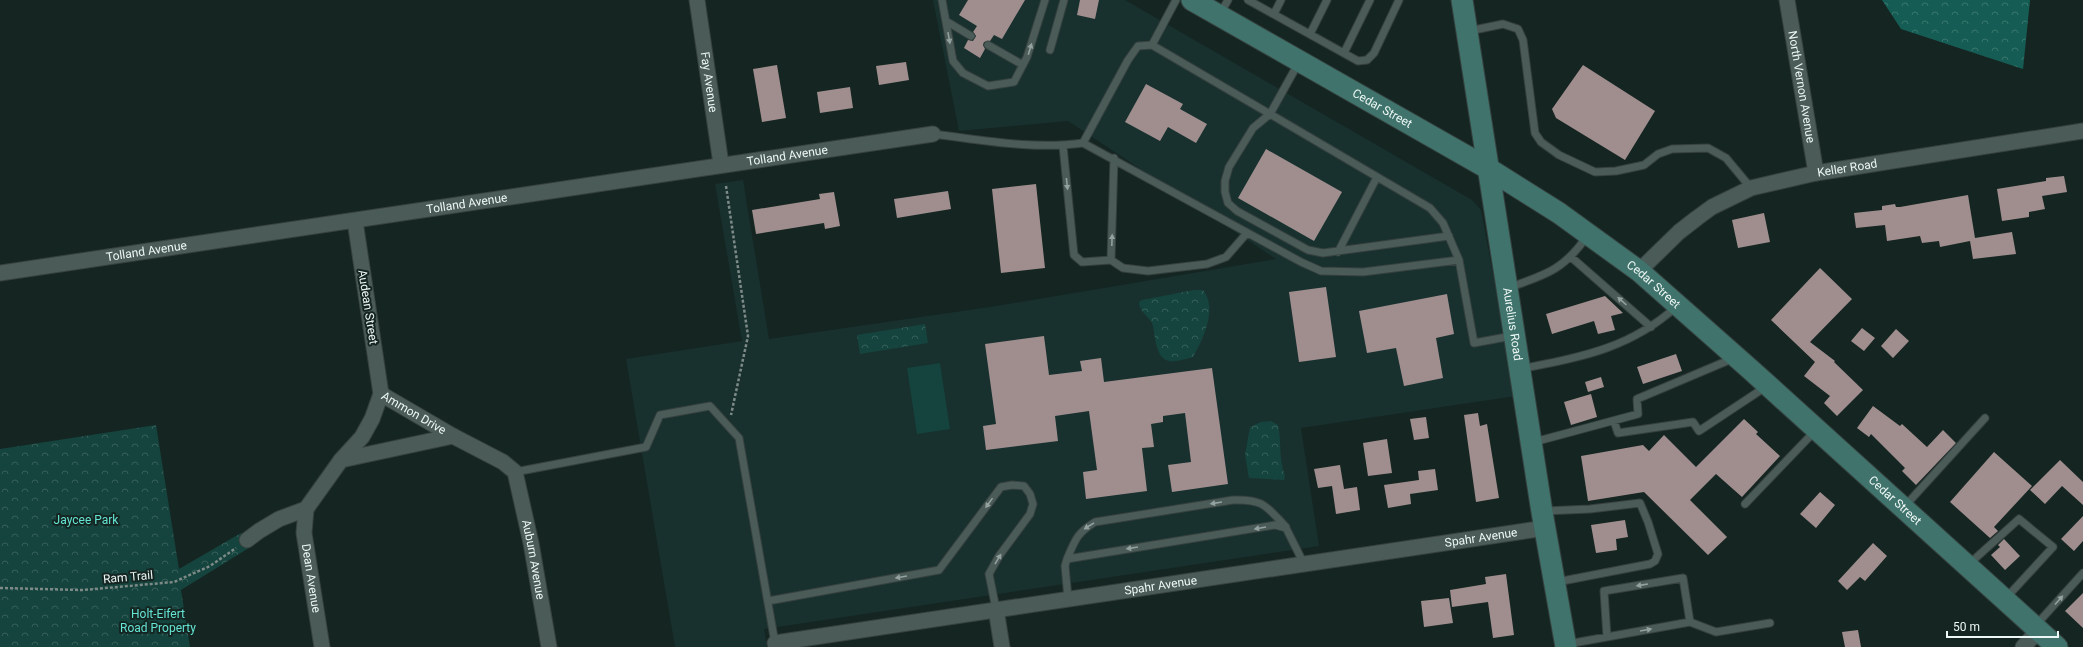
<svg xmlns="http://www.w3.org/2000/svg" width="2083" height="647" viewBox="0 0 2083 647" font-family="Roboto,sans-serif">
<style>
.built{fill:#18312e}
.forest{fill:url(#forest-crowns)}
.park{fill:url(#park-crowns)}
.pitch{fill:#15433d}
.building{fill:#a08e8f}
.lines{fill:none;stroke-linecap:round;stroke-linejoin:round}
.lane-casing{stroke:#36413f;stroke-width:9}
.street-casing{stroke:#36413f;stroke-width:17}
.secondary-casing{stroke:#36413f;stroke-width:23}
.path{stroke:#7d8a87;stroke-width:2.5;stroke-dasharray:3 2;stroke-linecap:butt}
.lane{stroke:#4a5b58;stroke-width:7}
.street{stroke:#4a5b58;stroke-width:15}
.secondary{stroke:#3f736c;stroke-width:21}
.oneway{fill:#93a19f}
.labels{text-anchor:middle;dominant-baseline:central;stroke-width:4;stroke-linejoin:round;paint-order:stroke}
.street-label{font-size:12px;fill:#edf7f5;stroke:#152522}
.park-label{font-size:12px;fill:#64e5d4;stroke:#152522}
</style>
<defs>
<pattern id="forest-crowns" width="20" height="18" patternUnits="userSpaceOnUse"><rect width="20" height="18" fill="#155d54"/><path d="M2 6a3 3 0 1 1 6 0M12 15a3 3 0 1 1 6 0" fill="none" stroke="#37756d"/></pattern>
<pattern id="park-crowns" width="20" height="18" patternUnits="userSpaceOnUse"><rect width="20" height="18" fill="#15433d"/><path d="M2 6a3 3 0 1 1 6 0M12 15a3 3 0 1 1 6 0" fill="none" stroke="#375f5a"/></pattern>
</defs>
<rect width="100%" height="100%" fill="#152522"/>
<path class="built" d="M933,0H1125L1472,200L1481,210L1516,396L1301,428L1319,546L764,629L767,647H675L626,359L742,341L715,184L743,180L769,339L990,307L1276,259L1068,121L959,131Z"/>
<path class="forest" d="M1882,0H2030L2023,69L1901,29Z"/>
<path class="park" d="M1194,290H1203C1218,309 1203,339 1193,357C1169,364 1160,365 1155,339C1154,334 1154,328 1152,323C1148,316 1139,311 1139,302L1142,300Z
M925,324L928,343L860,354L857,335Z
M1271,421L1278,425C1282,443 1278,456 1285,476L1284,480L1249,478L1245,455L1250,427L1261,422Z
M156,425L179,569L241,533L252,546L181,590L190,647H0V449Z"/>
<path class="pitch" d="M940,363L950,429L917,434L907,368Z"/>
<path class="building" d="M968,0H1025L1002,39L994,35L990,41L984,42L983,45L985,49L980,58L964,48L968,40L973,41L976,36L973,32L977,26L959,15Z
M1080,0H1099L1095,19L1077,15Z
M906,62L909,80L879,85L876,66Z
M777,65L786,118L762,122L753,69Z
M1583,65L1655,111L1625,160L1556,118L1552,109Z
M1146,84L1183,104L1180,109L1207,124L1196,143L1168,127L1160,141L1125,122Z
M850,87L853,108L820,113L817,92Z
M1266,149L1342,192L1314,241L1238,198Z
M2064,176L2067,192L2042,196L2045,209L2029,212V217L2002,221L1997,189L2046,181V178Z
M1036,184L1045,268L1001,273L992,189Z
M948,191L951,209L897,218L894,199Z
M834,192L840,226L825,229L824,223L756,234L752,210L820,199L819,194Z
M1968,195L1975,238L2012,232L2016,254L1973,259L1970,241L1940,247L1939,241L1922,243L1920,236L1887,241L1885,225L1856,228L1854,213L1882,210V206L1895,204L1896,207H1900Z
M1764,213L1770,242L1738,248L1732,220Z
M1820,268L1852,299L1810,342L1835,361L1834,362L1863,390L1837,416L1824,403L1830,396L1804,376L1815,362L1771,320Z
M1326,287L1336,357L1299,362L1289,292Z
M1447,294L1454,334L1436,338L1443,378L1404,386L1396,348L1367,353L1359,311Z
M1605,296L1623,313L1611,316L1615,330L1598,334L1594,321L1552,334L1546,314Z
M1862,328L1875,338L1864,351L1851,341Z
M1896,329L1909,341L1893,358L1881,346Z
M1044,336L1049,375L1082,371L1080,361L1101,358L1104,382L1212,368L1228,484L1172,492L1168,465L1191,462L1185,413L1163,416V422L1151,424L1154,447L1142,448L1147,491L1086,499L1083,472L1097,470L1089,411L1055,416L1058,441L986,450L983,426L996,424L985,344Z
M1676,354L1682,371L1643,384L1637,367Z
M1601,377L1604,387L1588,392L1585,382Z
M1591,394L1597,417L1571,425L1564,402Z
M1873,406L1900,426L1902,424L1927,447L1943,430L1956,443L1916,485L1902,471L1905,468L1871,434L1869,437L1857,428Z
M1478,413L1480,426L1487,424L1499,498L1476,502L1464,415Z
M1426,417L1429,438L1414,440L1410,419Z
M1744,419L1758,432L1756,434L1780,456L1742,497L1716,474L1690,500L1727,537L1708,555L1644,492L1588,501L1581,456L1643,445L1649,451L1664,435L1696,467Z
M1387,439L1392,473L1368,476L1363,443Z
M1994,452L2032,486L1994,527L1998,531L1990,538L1950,502Z
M2060,460L2083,482V505L2062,486L2045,504L2030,490Z
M1340,465L1344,489L1357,487L1360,510L1336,514L1332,486L1318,488L1314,469Z
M1435,469L1438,490L1410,494L1411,504L1388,508L1384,485L1419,480L1418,471Z
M1820,492L1835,505L1816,528L1800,514Z
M2083,516V541L2074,551L2061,539Z
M1625,520L1628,537L1616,539L1617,550L1596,553L1591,525Z
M2004,539L2020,556L2005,570L1991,555L2000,547L1998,545Z
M1873,543L1887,556L1865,581L1860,577L1847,590L1838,581Z
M1506,574L1514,635L1493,638L1488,602L1452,607L1450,590L1486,584L1485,577Z
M2083,593V628L2065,611Z
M1449,598L1453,623L1424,627L1421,601Z
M1858,630L1861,647H1845L1842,632Z"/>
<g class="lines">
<g class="lane-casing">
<path id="lane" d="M942,0L953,61L963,73L988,86L1014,82L1027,57L1045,0
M1248,0L1358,61L1367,60L1374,53L1399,0
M1220,14L1228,0
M1274,14L1281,0
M946,21L971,36
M1469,31L1503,24L1518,29L1523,40L1535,133L1541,142L1559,155L1595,172L1616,171L1644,165L1658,154L1672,149L1708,148L1726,158L1751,188
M1310,34L1327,0
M988,45L1023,65
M1152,45L1270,114L1253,128L1229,167L1225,181V192L1228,203L1237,211L1308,250L1323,253L1449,236
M1050,50L1064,0
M1344,53L1370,0
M1299,62L1270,114L1430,208L1443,223L1459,260
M933,134C983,140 1033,150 1083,143L1128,60L1138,46L1152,45L1176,0
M1083,143L1301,262L1321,271L1363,272L1459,260L1474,343L1512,336
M1063,146L1074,255L1082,262L1111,260L1114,158
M1338,252L1377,177
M1571,257L1651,327
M1111,260L1123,268L1148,271L1207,264L1226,257L1247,233
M1508,288C1545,275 1564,270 1587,236
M1520,369C1580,357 1630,349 1677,306
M1614,421L1618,433L1693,422L1699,431L1767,386
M1534,442L1638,414L1637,399L1734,358
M515,472L646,447L660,415L710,406L739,438L775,643
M1745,504L1815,431
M1905,506L1985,418
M1544,511L1590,509L1640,503L1648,522L1658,554L1655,561L1650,564L1557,582
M1067,559C1075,540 1077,533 1095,522L1233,500C1264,499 1266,506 1286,527
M1969,564L2019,519L2053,547L2006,598
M1068,598L1065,566L1067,559L1275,525L1286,528L1304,564
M768,601L939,570L1001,487L1012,485L1024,486L1030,494L1033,504L1030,514L999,556L989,574L996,609
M1690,622L1716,632L1770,623
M2036,625L2083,573
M1568,644L1690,622L1683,578L1604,591L1607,637"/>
</g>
<g class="street-casing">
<g id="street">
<path id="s1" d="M697,0L721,164"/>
<path id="s2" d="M1787,0L1816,173"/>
<path id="s3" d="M1639,271L1679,232L1697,218L1712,207L1751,188L1816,173L2083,131"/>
<path id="s4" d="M0,273L933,134"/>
<path id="s5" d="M381,394L453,436"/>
<path id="s6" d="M341,460L453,436L503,462L515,472L531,543L549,647"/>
<path id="s7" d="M306,509L304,533L322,647"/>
<path d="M247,540L259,531L279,519L306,509L341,460L362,437L372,419L381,394L355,221"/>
<path d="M996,609L1002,647"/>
<path id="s8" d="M776,647L775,643L1545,528"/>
<path d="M2023,647L2039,630"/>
</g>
</g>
<g class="secondary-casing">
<g id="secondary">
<path id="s9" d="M1192,0L1489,169L1559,213L1639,271L1751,370L2057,647"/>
<path id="s10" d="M1462,0L1542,512L1566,647"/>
</g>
</g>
<path class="path" d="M726,186L748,336L731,415
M0,588L83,590L174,582L210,566L236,548"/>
<use href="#lane" class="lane"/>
<use href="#street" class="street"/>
<use href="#secondary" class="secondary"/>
</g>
<defs><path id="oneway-solid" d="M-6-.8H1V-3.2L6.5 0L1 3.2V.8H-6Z"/></defs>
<g class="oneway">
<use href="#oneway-solid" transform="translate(949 38) rotate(80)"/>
<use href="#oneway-solid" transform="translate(1030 49) rotate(-73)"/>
<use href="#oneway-solid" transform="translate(1067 184) rotate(84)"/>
<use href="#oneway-solid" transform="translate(1112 240) rotate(-88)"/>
<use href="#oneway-solid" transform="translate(1622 301) rotate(-138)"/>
<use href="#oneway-solid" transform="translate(989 503) rotate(126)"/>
<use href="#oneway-solid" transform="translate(1216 503) rotate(171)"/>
<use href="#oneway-solid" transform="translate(1089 526) rotate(148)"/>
<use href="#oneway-solid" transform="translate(1260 528) rotate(170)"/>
<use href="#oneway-solid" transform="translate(1132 548) rotate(171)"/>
<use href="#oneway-solid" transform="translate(998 559) rotate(-59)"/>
<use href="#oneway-solid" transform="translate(901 577) rotate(170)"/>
<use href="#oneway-solid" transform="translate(1642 585) rotate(171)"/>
<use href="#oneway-solid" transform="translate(2059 600) rotate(-48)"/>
<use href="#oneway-solid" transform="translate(1646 630) rotate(-10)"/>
</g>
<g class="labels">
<g class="street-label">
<text stroke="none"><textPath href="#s1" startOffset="83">Fay Avenue</textPath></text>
<text stroke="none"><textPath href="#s2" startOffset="88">North Vernon Avenue</textPath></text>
<text stroke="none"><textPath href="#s9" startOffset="219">Cedar Street</textPath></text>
<text stroke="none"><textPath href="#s4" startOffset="796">Tolland Avenue</textPath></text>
<text stroke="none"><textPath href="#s3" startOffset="239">Keller Road</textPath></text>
<text stroke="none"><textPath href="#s4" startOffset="472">Tolland Avenue</textPath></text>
<text stroke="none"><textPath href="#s4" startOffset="148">Tolland Avenue</textPath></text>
<text stroke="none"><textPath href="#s9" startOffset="543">Cedar Street</textPath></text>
<text transform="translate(368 307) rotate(81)">Audean Street</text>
<text stroke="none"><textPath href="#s10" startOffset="328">Aurelius Road</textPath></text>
<text stroke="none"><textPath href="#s5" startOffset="38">Ammon Drive</textPath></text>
<text stroke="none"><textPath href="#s9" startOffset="867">Cedar Street</textPath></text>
<text stroke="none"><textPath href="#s8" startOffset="718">Spahr Avenue</textPath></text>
<text stroke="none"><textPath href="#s6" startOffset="276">Auburn Avenue</textPath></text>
<text transform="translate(128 577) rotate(-5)">Ram Trail</text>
<text stroke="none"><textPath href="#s7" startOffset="70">Dean Avenue</textPath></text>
<text stroke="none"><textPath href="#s8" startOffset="394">Spahr Avenue</textPath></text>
</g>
<g class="park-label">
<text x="86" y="520">Jaycee Park</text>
<text x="158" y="614">Holt-Eifert<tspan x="158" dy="14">Road Property</tspan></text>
</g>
</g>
<path d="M1947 631v6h111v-6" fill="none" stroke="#edf7f5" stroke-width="2"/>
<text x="1953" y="631" font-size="12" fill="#edf7f5" stroke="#152522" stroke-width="3" paint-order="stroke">50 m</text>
</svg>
